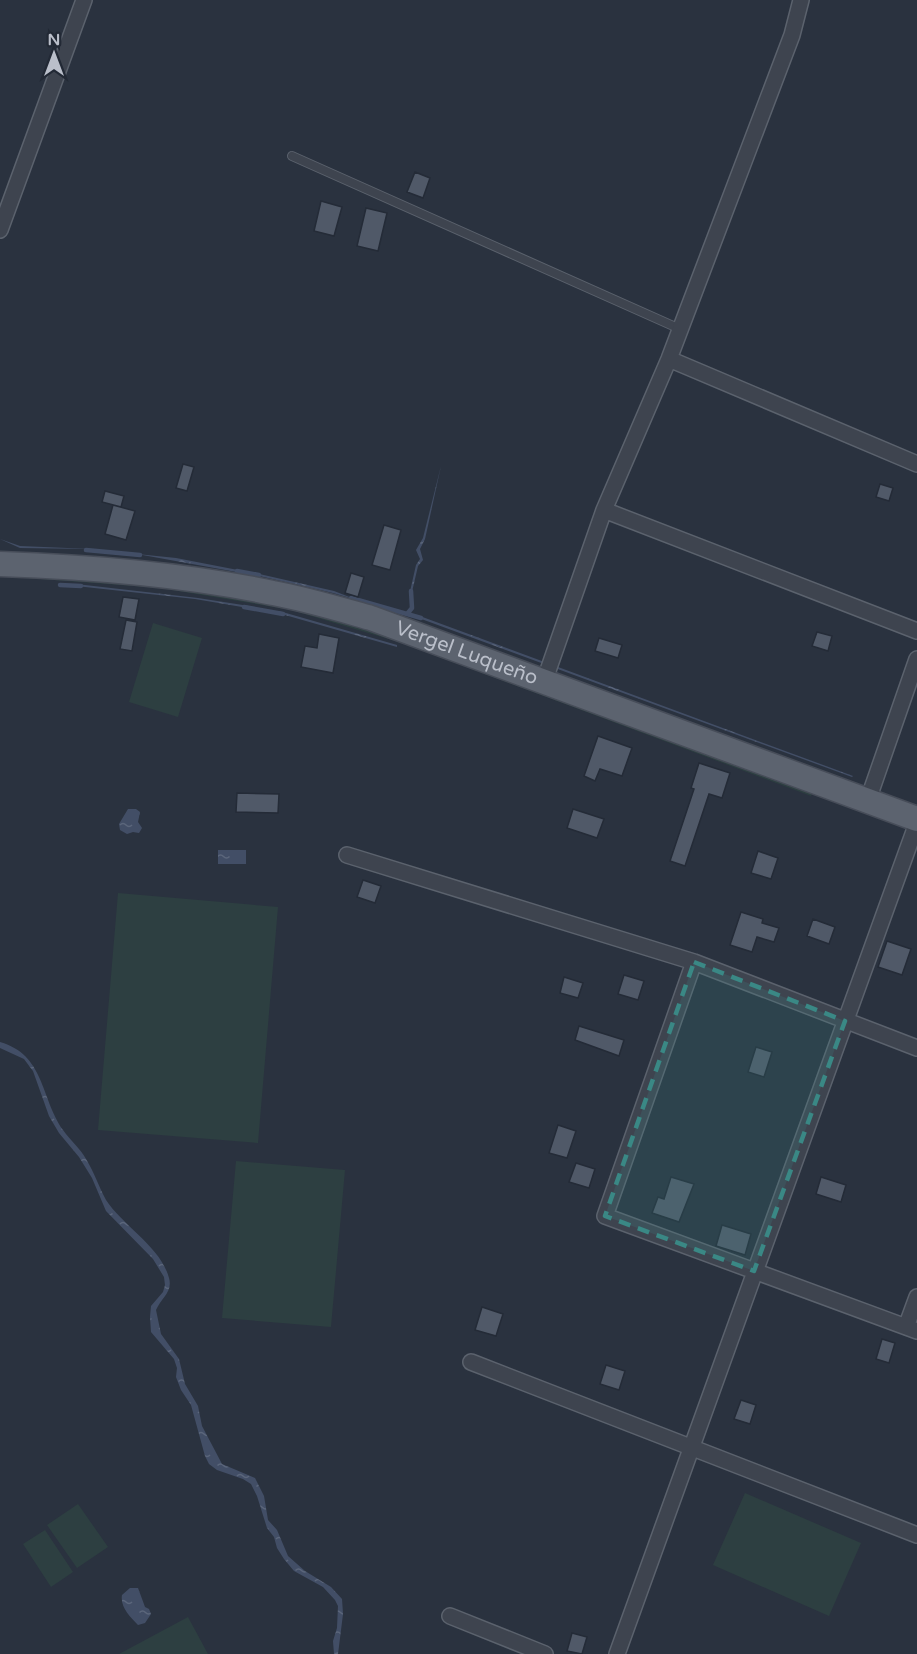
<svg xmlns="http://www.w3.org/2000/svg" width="917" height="1654" viewBox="0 0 917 1654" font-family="'Varela Round',sans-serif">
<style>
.green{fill:#2d3f41}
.water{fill:url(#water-ripples)}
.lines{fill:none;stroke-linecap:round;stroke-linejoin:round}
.stream{stroke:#424e66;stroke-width:4.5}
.building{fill:#505968;stroke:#242b37;stroke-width:1.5}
.service-casing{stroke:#5b626d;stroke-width:10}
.minor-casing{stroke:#5b626d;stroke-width:18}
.primary-casing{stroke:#474d59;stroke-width:27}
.service{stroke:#3e444f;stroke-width:8}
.minor{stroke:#3e444f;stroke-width:15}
.primary{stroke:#5c636f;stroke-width:24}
.marked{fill:#3a8885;fill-opacity:0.2;stroke:#3a8885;stroke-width:4.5;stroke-dasharray:12 8;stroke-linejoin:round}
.labels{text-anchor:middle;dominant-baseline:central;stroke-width:5;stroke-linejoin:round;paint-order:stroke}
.street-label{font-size:20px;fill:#babfca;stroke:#222935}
</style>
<defs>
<pattern id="water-ripples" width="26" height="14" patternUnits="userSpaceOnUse" patternTransform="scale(1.5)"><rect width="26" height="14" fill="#424e66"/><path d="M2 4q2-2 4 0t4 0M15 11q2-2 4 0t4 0" fill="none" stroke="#5b667b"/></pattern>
</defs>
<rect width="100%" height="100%" fill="#2a323f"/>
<path class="green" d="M0,574L160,585L291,608L403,640L812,793L811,796L779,784L402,643L291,610L160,588L0,576Z
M153,623L202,638L178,717L129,702Z
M118,893L278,907L258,1143L98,1130Z
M236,1161L345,1170L331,1327L222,1318Z
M745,1493L861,1543L829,1616L713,1565Z
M78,1504L108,1547L77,1568L47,1525Z
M45,1530L73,1572L51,1587L23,1544Z
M188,1617L208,1654H119Z"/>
<path class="water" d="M441,466L425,539L420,549L423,560L418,566L411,596H409L416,565L420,559L416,550L423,538Z
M0,539L20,546L91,549L20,548Z
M137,554L176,558L243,571L242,573Z
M255,573L334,591L357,600L333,593L255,575Z
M76,584L198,598L249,606L248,608L195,599L76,586Z
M279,611L397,645V647L278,613Z
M417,615L853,776L852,777L416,617Z
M128,809H136L140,812L138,822L142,828L139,833L133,832L127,834L120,830L119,824Z
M218,850H246V864H218Z
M0,1042C45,1055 40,1097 63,1130C70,1140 80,1148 86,1159C94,1172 99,1187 106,1200C123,1226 161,1247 169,1278C173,1292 161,1298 156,1310L161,1334L179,1359L185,1384L198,1406L202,1426L222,1464L255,1478L264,1496L268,1520L277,1530L288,1556L305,1571L331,1587L342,1599L343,1614L338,1654H334L333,1641L337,1628L338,1606L335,1600L323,1587L294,1571L284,1559L277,1548L274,1537L267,1528L257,1496L251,1484L243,1479L217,1470L209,1464L205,1456L191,1405L181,1390L176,1377L177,1368L174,1359L151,1332L150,1317L151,1306L163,1292L165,1285L164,1277L153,1259L106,1211L92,1178L79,1157L59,1133L49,1116L33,1071L24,1059L0,1048Z
M130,1588H138L145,1607L149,1609L151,1614L145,1623L138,1625C130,1617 120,1607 122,1595Z"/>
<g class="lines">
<path class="stream" d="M86,550L140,555
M237,571L259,575
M60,585L81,586
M351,598L421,618
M244,607L283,614
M407,614L412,608L411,591"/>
</g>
<path class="building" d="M415,172L430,178L423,198L407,192Z
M321,201L342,207L334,236L314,231Z
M366,208L387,213L378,251L357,246Z
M183,464L194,467L187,491L176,488Z
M880,484L893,488L889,501L876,497Z
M105,491L124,496L121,507L102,502Z
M113,505L135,511L126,540L105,534Z
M384,525L401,530L390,570L372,565Z
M351,573L364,577L358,597L345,593Z
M123,597L139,599L135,620L119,617Z
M126,620L137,622L132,651L120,649Z
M817,632L832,636L828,651L812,646Z
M319,634L339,638L333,673L301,667L305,646L317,648Z
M599,638L622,645L618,658L595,651Z
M598,736L632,748L622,776L600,769L595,781L584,776Z
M699,763L730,773L722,798L709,794L685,866L670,861L694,789L691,788Z
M237,793L279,794L278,813L236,812Z
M573,809L604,819L597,838L567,828Z
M758,851L778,858L771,879L751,873Z
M363,880L381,886L375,903L357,897Z
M741,912L763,919L762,923L779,928L774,942L757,937L752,952L730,945Z
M813,919L835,927L829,944L807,936Z
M887,941L911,949L902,975L878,967Z
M624,975L644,981L638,1000L618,994Z
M564,977L583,983L578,998L560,993Z
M579,1026L624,1040L619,1056L575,1040Z
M756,1047L772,1052L764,1077L748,1072Z
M558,1125L576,1131L567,1158L549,1153Z
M576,1163L595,1169L589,1188L569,1182Z
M671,1177L694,1184L679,1222L652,1213L658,1197L664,1199Z
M821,1177L846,1185L841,1202L816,1194Z
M722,1225L751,1234L745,1255L716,1246Z
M482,1307L503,1314L496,1336L475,1330Z
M882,1339L895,1343L889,1363L876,1359Z
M606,1365L625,1371L619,1390L600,1384Z
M741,1400L756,1405L750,1424L734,1419Z
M572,1633L587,1637L582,1654L567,1651Z"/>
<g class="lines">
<g class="service-casing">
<path id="service" d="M292,156L680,329"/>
</g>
<g class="minor-casing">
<path id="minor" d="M0,230L84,0
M669,359L917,464
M604,510L917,631
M544,682L604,510L669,359L792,35L801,0
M868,800L917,659
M347,855L694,962L917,1048
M694,962L605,1216L917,1331
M906,1327L917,1297
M471,1362L917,1535
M450,1616L545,1654
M617,1654L917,823"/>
</g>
<g class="primary-casing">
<g id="primary">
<path id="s1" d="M0,564C92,567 183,574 273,593C306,599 339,609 371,618L917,819"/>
</g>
</g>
<use href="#service" class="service"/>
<use href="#minor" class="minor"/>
<use href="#primary" class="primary"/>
</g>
<path class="marked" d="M694,962L845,1021L754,1271L605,1216Z"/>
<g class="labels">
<g class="street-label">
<text stroke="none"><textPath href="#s1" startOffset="478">Vergel Luqueño</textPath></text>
</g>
</g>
<g transform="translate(54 54)" stroke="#222935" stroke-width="4.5" paint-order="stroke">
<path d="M0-4.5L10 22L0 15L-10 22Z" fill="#babfca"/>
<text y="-9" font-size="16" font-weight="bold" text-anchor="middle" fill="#babfca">N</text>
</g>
</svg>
